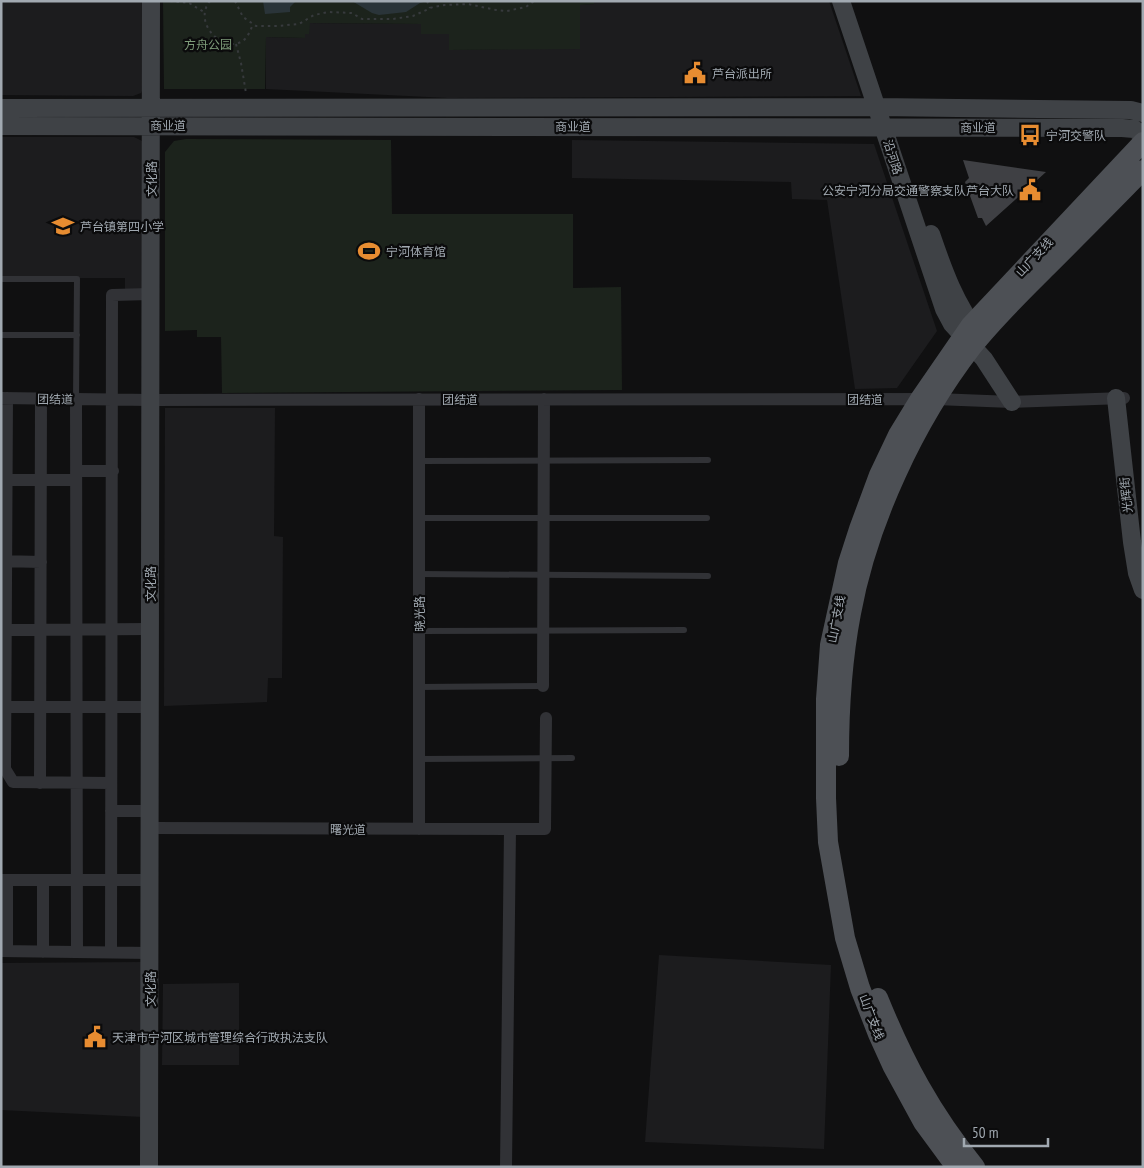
<svg xmlns="http://www.w3.org/2000/svg" width="1144" height="1168" viewBox="0 0 1144 1168" font-family="'PT Sans Narrow','Noto Sans SC',sans-serif">
<style>
.built{fill:#1c1c1e}
.green{fill:#1c231c}
.water{fill:#2a3439}
.building{fill:#3f4044}
.lines{fill:none;stroke-linecap:round;stroke-linejoin:round}
.path{stroke:#373a3d;stroke-width:2;stroke-dasharray:2.5 4;stroke-linecap:butt}
.lane{stroke:#313236;stroke-width:6}
.street{stroke:#313236;stroke-width:12}
.secondary{stroke:#3f4246;stroke-width:18}
.primary{stroke:#4d5055;stroke-width:20}
.labels{text-anchor:middle;dominant-baseline:central;stroke-width:4.5;stroke-linejoin:round;paint-order:stroke}
.park-label{font-size:12px;fill:#7d9b79;stroke:#0b0b0c}
.poi-label{font-size:12px;fill:#a1a9b1;stroke:#0b0b0c;text-anchor:start}
.street-label{font-size:12px;fill:#a1a9b1;stroke:#0b0b0c}
</style>
<rect width="100%" height="100%" fill="#101011"/>
<path class="built" d="M1,1H145L144,87L141,93L133,96L1,95Z
M594,1H829L861,96L448,98L266,89V37L305,38V34H309V23L421,24V34H449V50L580,48V5L594,4Z
M1,137H134L144,142V289H125V278H1Z
M572,140L874,144L937,331L897,388L855,389L827,200L792,199L791,182L572,178Z
M165,408H275L274,536L283,537L282,678H268L267,702L164,706Z
M659,955L831,965L824,1149L645,1142Z
M143,962V1117L1,1110V963Z
M239,983V1065H162L163,984Z"/>
<path class="green" d="M163,1H594V4L580,5V49L449,50V34H421V24L310,23L309,34H305V38L266,37L265,89H164Z
M186,139L391,140L392,214H573V288L621,287L622,390L222,393L221,337H197V330L165,331V152L174,141Z"/>
<path class="water" d="M263,1H296L290,7V12L265,14Z
M352,1H427L420,3L406,12L379,15L372,13Z"/>
<path class="building" d="M963,160L1046,172L986,226L982,218H978L965,182L969,178Z"/>
<g class="lines">
<path class="path" d="M170,1L189,3L204,12
M210,1C191,24 227,58 246,38C249,34 251,29 253,24
M235,1L243,17L256,26H277L299,24L314,15L329,12L352,13L362,19H393L413,16L433,7L445,5L468,4L496,10L507,11L526,7L534,1
M427,1L430,8
M236,44L241,63L246,93"/>
<path class="lane" d="M1,279H77L76,400
M1,335H77
M419,461L708,460
M419,518H707
M419,574L708,576
M419,631L684,630
M419,687L543,686
M419,759L572,758"/>
<path class="street" d="M1,398L150,400L936,399L1012,402L1124,398
M419,399V829
M76,400L77,952
M77,471H113
M1,480H76
M1,561L41,562
M6,630L150,629
M543,686L544,399
M5,707H150
M1,769H5L7,398
M5,769L13,782L111,783
M40,783L41,399
M111,811H150
M150,828L545,829L546,718
M1,880H150
M1,951L150,953
M7,951V880
M43,952V880
M111,952L112,295L150,294
M506,1167L510,829"/>
<path class="secondary" d="M841,1L944,309L952,324L984,359L1012,402
M1,108L877,107L1131,110L1143,113
M1,126L1122,128L1134,129L1143,135
M931,234C944,272 955,303 980,336
M1116,398L1132,542L1137,573L1143,590
M149,1167L151,1"/>
<path class="primary" d="M839,756C839,709 842,660 851,613C868,521 915,421 972,347C995,318 1021,293 1047,267C1079,235 1111,203 1143,170
M878,998C904,1062 931,1113 975,1167
M956,1167L923,1122L893,1067L878,1034L860,988L845,938L828,842L826,798V699L830,645L848,563L859,529L879,475L898,435L920,399L971,325L1143,142"/>
</g>
<defs>
<g id="civic-bare" transform="scale(1.725)"><path d="M-.6-6.5H3V-4.5H.6V-3L4-1V1h2V6H-6V1h2V-1L-.6-3ZM-1.2 2.5V6h2.4V2.5Z" fill="#e78c31" stroke="#0b0b0c" stroke-width="2.5" paint-order="stroke"/></g>
<g id="bus-bare" transform="scale(1.725)"><path d="M-5-6H5V4H4V6H2V4H-2V6H-4V4H-5ZM-3.5-4V0h7V-4ZM-3.5 1.2v1.5H-2V1.2ZM2 1.2v1.5H3.5V1.2Z" fill="#e78c31" stroke="#0b0b0c" stroke-width="2.5" paint-order="stroke"/></g>
<g id="school-bare" transform="scale(1.725)"><path d="M0-5L7-2L0 1L-7-2ZM-4 1L0 2.5L4 1V4Q0 6-4 4Z" fill="#e78c31" stroke="#0b0b0c" stroke-width="2.5" paint-order="stroke"/></g>
<g id="stadium-bare" transform="scale(1.725)"><path d="M0-5a6.5 5 0 1 0 0 10a6.5 5 0 1 0 0-10ZM-3.5-1.8h7v3.6h-7Z" fill="#e78c31" stroke="#0b0b0c" stroke-width="2.5" paint-order="stroke"/></g>
</defs>
<g fill-rule="evenodd">
<use href="#civic-bare" x="695" y="73"/>
<use href="#bus-bare" x="1030" y="135"/>
<use href="#civic-bare" x="1030" y="190"/>
<use href="#school-bare" x="63" y="226"/>
<use href="#stadium-bare" x="369" y="251"/>
<use href="#civic-bare" x="95" y="1037"/>
</g>
<g class="labels">
<g class="park-label">
<text x="208" y="44">方舟公园</text>
</g>
<g class="poi-label">
<text x="712" y="73">芦台派出所</text>
<text x="1046" y="135">宁河交警队</text>
<text x="1014" y="190" text-anchor="end">公安宁河分局交通警察支队芦台大队</text>
<text x="80" y="226">芦台镇第四小学</text>
<text x="386" y="251">宁河体育馆</text>
<text x="112" y="1037">天津市宁河区城市管理综合行政执法支队</text>
</g>
<g class="street-label">
<text x="168" y="125">商业道</text>
<text x="573" y="126">商业道</text>
<text x="978" y="127">商业道</text>
<text transform="translate(893 157) rotate(72)">沿河路</text>
<text transform="translate(151 179) rotate(-90)">文化路</text>
<text transform="translate(1034 257) rotate(-47)">山广支线</text>
<text transform="translate(55 399) rotate(1)">团结道</text>
<text x="460" y="399">团结道</text>
<text x="865" y="399">团结道</text>
<text transform="translate(1126 495) rotate(-96)">光辉街</text>
<text transform="translate(150 584) rotate(-90)">文化路</text>
<text transform="translate(419 614) rotate(-90)">晓光路</text>
<text transform="translate(836 619) rotate(-79)">山广支线</text>
<text x="348" y="829">曙光道</text>
<text transform="translate(150 989) rotate(-90)">文化路</text>
<text transform="translate(872 1017) rotate(69)">山广支线</text>
</g>
</g>
<rect width="1144" height="1168" fill="none" stroke="#a1a9b1" stroke-width="5"/>
<path d="M964 1138v8h84v-8" fill="none" stroke="#a1a9b1" stroke-width="2.5"/>
<text x="972" y="1138" font-size="15" fill="#a1a9b1" stroke="#0b0b0c" stroke-width="4" paint-order="stroke">50 m</text>
</svg>
